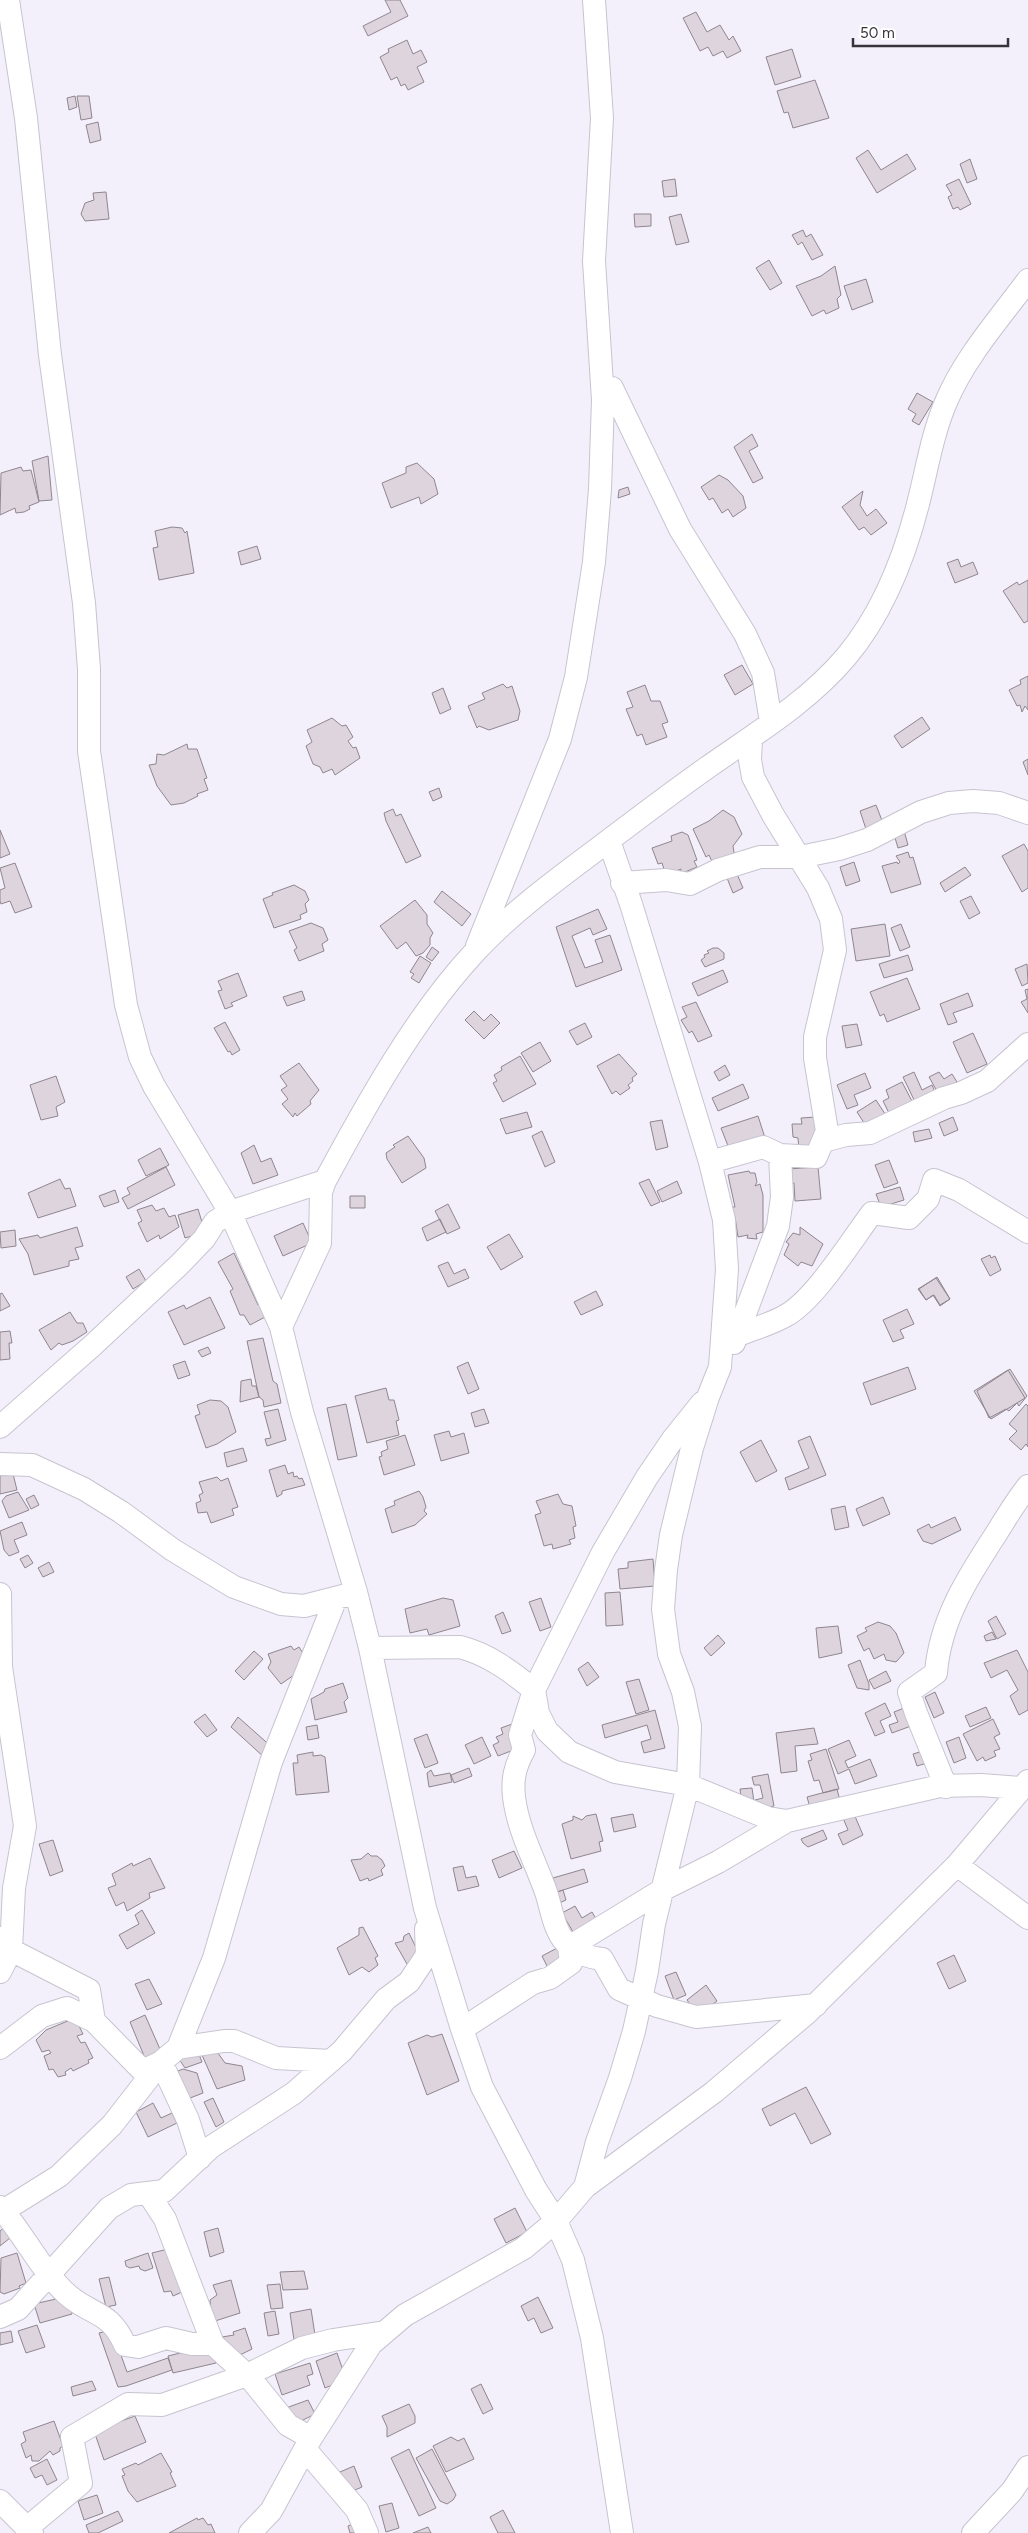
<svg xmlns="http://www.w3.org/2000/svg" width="1028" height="2533" viewBox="0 0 1028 2533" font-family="Figtree,sans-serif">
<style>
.building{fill:#ded4de;stroke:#8f868f}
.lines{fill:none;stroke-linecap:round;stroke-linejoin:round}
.minor-casing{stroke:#c7c4d0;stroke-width:24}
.minor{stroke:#fff;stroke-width:22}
</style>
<rect width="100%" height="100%" fill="#f3f0fc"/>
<path class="building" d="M385,0H400L408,16L368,36L363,26L391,12Z
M696,12L707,32L720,25L729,40L733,36L741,51L727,58L723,51L713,56L708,47L700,51L683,18Z
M407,40L413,54L421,50L427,62L417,67L424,82L408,90L405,84L401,86L397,77L391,80L380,57L389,52L388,49Z
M792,49L801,77L775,85L766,57Z
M815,80L829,118L793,128L788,112L784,113L777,91Z
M75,96L77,107L69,110L67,98Z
M77,96H89L92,118L81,120Z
M98,122L101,140L90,143L86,125Z
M868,150L881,170L907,154L916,169L877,193L856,158Z
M970,159L977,179L967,183L960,164Z
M675,179L677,196L664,197L662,181Z
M959,179L971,204L960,210L958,207L953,209L948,197L952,195L946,185Z
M106,192L109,219L85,221L81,214L85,203L94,200L93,193Z
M634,214H651V226L635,227Z
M681,214L689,242L676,245L669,217Z
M803,230L806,237L811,234L823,255L812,260L802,242L798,245L792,235Z
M769,260L782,283L770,290L756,268Z
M835,266L841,295L837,299L839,308L826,314L824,310L812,316L796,286L821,276Z
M866,279L873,302L852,310L844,286Z
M917,393L933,402L919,425L912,421L916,414L908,409Z
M752,434L758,446L749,451L763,478L753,483L734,447Z
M48,456L52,500L39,501L32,461Z
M417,463L434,479L438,494L421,504L419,497L391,508L382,483L406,473V467Z
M21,467L23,471L31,470L39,502L29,506L30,509L24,512L16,513L15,508L0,515L1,473Z
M719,475L728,480L743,496L746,508L733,517L728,509L722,513L713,498L709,500L701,487Z
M628,487L630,494L618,498L619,490Z
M863,491L860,505L867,516L876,509L887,523L871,535L864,527L859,530L842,507Z
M172,527L182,528L185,533L187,531L194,573L159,580L153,548L158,547L155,531Z
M257,546L261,559L241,565L238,552Z
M958,559L961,567L973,562L978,574L955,583L947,563Z
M1028,580V621L1024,623L1003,591L1017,582L1019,585Z
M742,665L753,684L735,695L724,675Z
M1028,676V710L1025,706L1022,712L1020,705L1017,706L1009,690L1021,684L1020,680Z
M503,684L507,688L512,686L520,711L518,720L489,730L479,726L477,728L468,706L485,699L482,693Z
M645,685L651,701H660L668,722L662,724L667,737L646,745L642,734L637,736L626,709L633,707L627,692Z
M443,688L451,709L440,714L432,693Z
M922,717L930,729L902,748L894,736Z
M332,718L342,726L346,725L353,737L348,741L353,748L356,747L360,758L335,775L332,769L323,773L320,767L313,764L306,746L312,742L307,730Z
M187,744L188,749H197L207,778L204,779L208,790L197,794L198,796L184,803L171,805L157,786L149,765L156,764L157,754L164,755Z
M1028,759V775L1023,762Z
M439,788L442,797L433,801L429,792Z
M876,805L883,823L866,829L860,811Z
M393,809L396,816L401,814L421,856L406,863L386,821L384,813Z
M723,810L734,817L742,834L733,846L734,852L728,861L715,868L709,855L706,857L693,829L709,821Z
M903,827L908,845L898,848L893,831Z
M0,830L10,854L0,858Z
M682,832L688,835L697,860L694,861L697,867L680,874L681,869L666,875L662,863L658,864L652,848L672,841L671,836Z
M1024,844L1028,851V888L1022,892L1002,856Z
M908,852L910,858L913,857L921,884L891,893L882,866L897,862L898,864L900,862L896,856Z
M854,862L860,881L846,886L840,867Z
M15,863L32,907L15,913L10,901L1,904L0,901V890L5,888L0,868Z
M965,867L971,875L945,892L940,883Z
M737,874L743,888L733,893L727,878Z
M294,885L305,891L309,900L305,904L307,912L300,915L301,919L274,928L263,899L273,895L272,893Z
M442,891L471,914L462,926L434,902Z
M971,896L980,913L969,919L960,901Z
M415,900L427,915V924L433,933L430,938V945L423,953L416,956L406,942L397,949L380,926Z
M598,909L607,929L593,935L590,928L572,936L585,968L603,962L595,940L610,935L622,970L576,987L556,927Z
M311,923L323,928L328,940L322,944L324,951L299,961L294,950L297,948L289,931Z
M885,924L890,956L856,961L851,929Z
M901,924L910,947L900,951L891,928Z
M432,947L439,952L432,961L426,957Z
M713,948H718L724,953V959L705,967L701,960L705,957L704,955L709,953L707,951Z
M908,955L913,970L884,978L879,964Z
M420,956L431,963L419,983L411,978L414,974L410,972Z
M1027,964L1028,983L1022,986L1015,969Z
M723,970L728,982L698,996L692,983Z
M238,973L247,996L231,1003L233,1006L225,1009L218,991L222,990L218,981Z
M907,978L920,1009L887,1022L884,1014L880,1016L870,992Z
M1028,989V1013L1021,1002L1027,999L1025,990Z
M302,991L305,1000L287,1006L283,997Z
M968,993L973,1006L953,1013L957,1022L948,1025L940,1004Z
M696,1002L712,1036L698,1042L692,1031L689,1033L681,1020L687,1017L682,1007Z
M474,1011L484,1021L491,1014L500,1023L484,1039L465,1020Z
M225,1022L240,1050L232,1055L230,1051L228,1052L214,1028Z
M585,1023L592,1037L577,1045L569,1031Z
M857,1024L862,1045L846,1048L842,1026Z
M973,1033L987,1064L967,1073L953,1042Z
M540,1042L551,1061L533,1072L521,1053Z
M619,1054L637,1074L632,1078L633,1081L628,1085L630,1088L620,1095L616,1091L612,1094L597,1066Z
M520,1056L536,1084L503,1102L493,1083L497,1081L494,1075L502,1070L501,1067Z
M299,1063L319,1090L310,1101L311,1104L297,1116L295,1113L293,1117L282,1104L288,1099L281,1090L287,1086L280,1076Z
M725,1065L730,1075L719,1081L714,1072Z
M914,1072L922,1090L932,1085L936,1094L916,1104L903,1077Z
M939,1072L944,1079L952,1074L957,1082L938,1093L929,1077Z
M865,1073L871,1088L854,1095L858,1105L847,1109L837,1085Z
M56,1076L65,1102L56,1107L58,1116L41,1120L30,1085Z
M902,1082L914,1105L891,1117L883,1101L889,1098L886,1090Z
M743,1084L749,1098L718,1111L712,1098Z
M876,1100L887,1117L868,1129L857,1112Z
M527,1112L532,1127L506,1134L500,1119Z
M758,1116L767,1144L732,1156L721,1128Z
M816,1117L822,1150L799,1151L798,1138L793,1137L792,1124H802L801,1118Z
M953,1117L958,1130L944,1136L939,1123Z
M662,1120L668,1147L656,1150L650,1122Z
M929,1129L932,1138L915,1142L913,1132Z
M542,1131L555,1162L545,1167L532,1136Z
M408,1136L424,1158L426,1168L402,1183L387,1159L386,1153L395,1147L393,1145Z
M254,1145L261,1162L271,1158L278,1175L253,1184L241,1153Z
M160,1148L169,1165L146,1176L138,1160Z
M889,1160L898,1183L884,1188L875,1165Z
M166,1167L175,1185L128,1209L122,1198L130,1194L127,1188Z
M818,1167L821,1199L795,1201L794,1183L789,1184L788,1169Z
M749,1171L750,1173H755L757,1182L755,1186L760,1184L763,1195V1232L756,1234L757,1239L747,1238L748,1235L738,1237L735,1217H732L731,1207H735L728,1175Z
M60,1179L65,1189L70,1188L76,1206L38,1218L28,1193Z
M649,1179L660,1202L651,1206L639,1183Z
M677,1181L682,1193L662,1202L657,1191Z
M900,1187L904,1200L881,1207L876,1194Z
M115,1190L119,1202L104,1207L99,1196Z
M350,1196H365V1208H350Z
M448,1204L460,1228L447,1234L435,1211Z
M152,1205L156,1211L164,1208L169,1217L175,1215L179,1227L160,1239L159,1235L147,1242L138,1223L142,1221L137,1210Z
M198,1209L205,1232L185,1238L178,1215Z
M440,1219L446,1232L427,1241L422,1228Z
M303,1223L312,1243L283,1256L274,1236Z
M77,1227L83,1246L75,1248L79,1259L69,1261V1266L34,1275L28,1254L19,1239L38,1235L40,1238Z
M800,1227L823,1244L812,1266L801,1262L798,1266L784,1255L789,1244L786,1242L793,1233L800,1235Z
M15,1230L16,1246L1,1248L0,1232Z
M509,1234L523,1257L501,1270L487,1247Z
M234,1253L258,1305L262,1304L267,1316L250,1325L244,1315H240L230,1291L233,1289L218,1262Z
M990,1255L991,1258L995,1256L1001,1270L990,1276L981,1259Z
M448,1262L454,1274L465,1269L469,1278L448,1287L438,1266Z
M139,1269L146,1281L133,1289L126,1277Z
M937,1277L950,1299L940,1305L934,1295L926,1300L919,1289Z
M936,1278L950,1299L940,1306L933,1295L926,1300L918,1289Z
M596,1291L603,1305L581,1315L574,1302Z
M2,1293L10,1306L0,1311V1294Z
M210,1297L225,1328L184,1345L168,1312L184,1305L186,1309Z
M907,1309L914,1324L900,1330L904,1338L893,1342L883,1320Z
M70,1312L77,1323H83L87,1332L73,1341L62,1345L59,1343L51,1350L39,1330Z
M10,1331L12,1343H9L10,1359L0,1360V1332Z
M263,1338L273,1381L277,1384L281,1403L264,1407L263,1400L259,1397L247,1341Z
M208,1347L211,1353L202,1357L198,1351Z
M185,1361L190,1375L178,1379L173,1365Z
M468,1362L479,1389L468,1394L457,1367Z
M908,1367L916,1389L871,1405L863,1383Z
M1010,1369L1027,1396L1019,1406L1017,1403L1009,1411L1006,1409L989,1418L977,1391Z
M1008,1370L1025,1398L991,1419L974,1391Z
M251,1379L252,1386H256L259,1397L240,1402L241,1381Z
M386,1388L389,1400H394L399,1420L396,1421L399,1435L367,1443L355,1396Z
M210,1400L221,1401L228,1407L236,1432L217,1444L206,1448L195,1416L200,1414L197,1405Z
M346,1404L357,1456L338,1460L327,1408Z
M1026,1404L1028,1406V1447L1026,1444L1021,1450L1009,1439L1017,1431L1009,1424Z
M278,1409L286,1440L267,1446L265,1439L271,1438L264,1412Z
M484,1409L489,1423L475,1427L471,1413Z
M449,1431L451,1437L464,1433L469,1453L441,1461L434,1435Z
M405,1435L415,1465L384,1475L379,1457L382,1456L381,1452L388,1449L386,1441Z
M810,1436L826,1475L789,1490L785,1478L809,1468L798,1441Z
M761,1440L777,1471L756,1482L740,1452Z
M243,1448L247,1461L227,1467L224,1453Z
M285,1465L288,1474L293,1472L294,1477L297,1476L299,1479L302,1478L305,1485L282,1491V1494L277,1497L269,1470Z
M12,1470L17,1490L0,1494V1473Z
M217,1477L221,1481L228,1478L238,1507L232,1509L234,1515L211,1523L207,1512L198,1513L196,1503L201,1501L199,1495L203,1493L199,1482Z
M419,1491L423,1497L426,1507L424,1511L427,1514L415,1525L392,1533L385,1509L395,1505L394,1501Z
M18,1492L29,1510L9,1518L2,1501L6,1496Z
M558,1494L563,1504L572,1506L576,1526L573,1527L575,1538L569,1540L571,1544L553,1549L552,1544L544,1546L535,1515L541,1513L536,1501Z
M34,1495L39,1505L31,1509L26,1499Z
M883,1497L890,1514L863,1526L856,1509Z
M845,1506L849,1527L835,1530L831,1509Z
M955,1517L961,1530L932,1544L923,1541L917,1530L929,1524L931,1528Z
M22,1522L27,1535L14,1540L19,1552L9,1556L4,1550L0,1531Z
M28,1555L33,1563L25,1568L20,1559Z
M653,1559L655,1586L620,1589L618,1569L628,1568V1562Z
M49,1562L54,1572L43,1577L38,1568Z
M620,1592L623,1625L606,1626L605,1593Z
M443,1598L453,1600L460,1626L429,1635L427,1629L410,1633L405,1609Z
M541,1598L551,1627L540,1631L529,1602Z
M503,1612L511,1631L502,1634L495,1616Z
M996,1616L1006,1634L997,1639L988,1621Z
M878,1622L890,1626L896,1633L904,1653L896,1662L886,1660L884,1654L874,1659L869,1648L864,1651L857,1636L867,1631L865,1628Z
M838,1626L842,1653L819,1658L816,1628Z
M992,1632L996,1639L986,1641L984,1636Z
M718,1635L725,1643L711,1656L704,1648Z
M291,1646L294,1650L299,1647L310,1664L281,1684L268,1668L271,1662L268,1654Z
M1017,1650L1028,1672V1710L1019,1715L1010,1696L1018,1690L1007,1670L991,1678L984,1663Z
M254,1651L263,1659L244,1680L235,1671Z
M860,1660L869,1684V1690L857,1688L848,1665Z
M588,1662L599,1677L587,1686L578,1669Z
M886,1671L891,1681L874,1689L869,1680Z
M639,1679L649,1710L636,1714L626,1682Z
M343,1683L348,1698L344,1702L347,1712L315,1720L311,1699L324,1692L325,1689Z
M935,1692L944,1713L934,1718L925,1697Z
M885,1703L891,1716L880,1721L885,1732L875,1736L865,1713Z
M986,1707L991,1718L970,1727L965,1716Z
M904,1708L911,1726L892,1733L889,1725L898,1722L894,1712Z
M655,1710L665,1748L644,1753L641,1742L651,1739L647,1725L605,1738L602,1725Z
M205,1714L217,1730L207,1737L194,1722Z
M238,1717L274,1749L266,1759L231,1727Z
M993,1719L1000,1734L994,1737L1000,1749L994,1751L996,1756L985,1761L983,1757L977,1761L963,1734Z
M512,1724L521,1747L498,1756L493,1745L499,1742L496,1737L503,1734L501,1728Z
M317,1725L319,1738L308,1740L306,1727Z
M814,1728L818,1744L795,1746L797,1771L781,1773L776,1733Z
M427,1734L438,1763L425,1768L414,1739Z
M482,1737L491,1756L474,1764L465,1745Z
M959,1737L966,1758L954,1763L946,1742Z
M849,1740L856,1756L845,1761L848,1768L870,1759L877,1776L855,1784L849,1769L838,1774L828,1749Z
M826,1749L839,1789L823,1793L819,1780L814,1781L808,1761L812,1760L810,1754Z
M923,1751L927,1763L917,1766L913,1754Z
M313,1752V1756L321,1755L325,1757L329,1792L296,1795L293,1763H298L297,1755Z
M469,1768L472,1776L454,1783L451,1775Z
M431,1770L434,1776L450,1773L452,1782L429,1787L427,1773Z
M768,1774L774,1806L756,1810L755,1800L763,1798L760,1785H754L752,1777Z
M752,1788L754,1802L742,1803L740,1789Z
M837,1789L840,1801L811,1811L807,1797Z
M596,1814L603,1841L599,1842L601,1851L571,1859L562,1824L573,1820V1816L582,1820L586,1816Z
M633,1814L636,1827L614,1832L611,1818Z
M854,1814L863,1835L843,1845L838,1834L848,1830L843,1818Z
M823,1830L827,1839L808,1847L803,1843L801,1839Z
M53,1840L63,1871L50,1876L39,1844Z
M514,1851L522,1868L499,1878L492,1860Z
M368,1853L371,1856H377L382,1860L385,1866L381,1870L383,1875L369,1881L368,1878L360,1881L351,1860L361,1859Z
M150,1858L165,1888L149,1893L150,1898L127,1911L124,1902L116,1906L108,1888L116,1885L112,1874L132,1863L133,1866Z
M463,1866L466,1878L476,1876L479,1886L458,1891L453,1868Z
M584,1869L588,1882L557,1892L553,1878Z
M563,1890L566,1900L557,1904V1892Z
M575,1906L582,1918L592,1912L599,1924L576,1937L562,1913Z
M142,1910L155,1933L127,1949L119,1935L139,1924L135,1915Z
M363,1927L378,1956L375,1958L378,1965L369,1972L362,1967L349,1975L337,1948L359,1935V1928Z
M409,1933L420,1956L407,1964L395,1943L403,1941L404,1936Z
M561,1946L566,1956L549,1970L542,1956Z
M954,1955L966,1981L949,1989L937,1963Z
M676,1972L686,1995L674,2000L665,1976Z
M149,1979L162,2004L147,2010L135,1984Z
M706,1985L717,2001L698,2015L687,2000Z
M145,2015L163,2056L147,2063L130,2022Z
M75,2018L83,2034L77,2036L81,2043L85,2042L93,2058L88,2060L89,2063L73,2071L71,2068L65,2072L66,2075L58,2077L53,2069L49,2070L44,2056L51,2053L49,2050L42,2052L36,2040L46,2030Z
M442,2034L459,2081L427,2095L408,2043L427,2035L432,2037Z
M213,2046L225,2063L242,2066L245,2080L217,2089L202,2055Z
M198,2052L202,2062L185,2068L179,2059Z
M183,2069L197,2073L203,2093L185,2100L173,2073Z
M806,2087L831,2134L811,2144L795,2113L770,2126L762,2109Z
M213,2098L224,2122L216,2127L204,2102Z
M153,2103L161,2118L172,2113L177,2123L148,2137L136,2112Z
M515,2208L527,2232L506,2243L494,2219Z
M8,2224L15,2234L0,2246V2231Z
M218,2228L224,2252L210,2257L204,2232Z
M168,2249L182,2292L173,2296L171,2291L164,2292L152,2253Z
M17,2253L26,2283L19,2286L20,2288L4,2294L0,2292L1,2258Z
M148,2253L153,2268L145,2271L140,2269L139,2266L130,2268L126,2266L125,2261Z
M304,2271L308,2289L283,2290L280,2272Z
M109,2277L116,2305L106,2307L99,2279Z
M231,2280L240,2313L212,2322L210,2300L217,2295L213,2285Z
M280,2284L283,2308L271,2309L267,2285Z
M69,2296L72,2314L40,2323L34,2304Z
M538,2297L553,2328L541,2333L534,2318L528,2321L521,2306Z
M311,2309L315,2335L294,2340L290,2313Z
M275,2311L279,2334L268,2336L264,2313Z
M37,2325L45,2347L26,2353L18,2331Z
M245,2328L252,2349L242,2354H226L222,2337L234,2335L233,2332Z
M112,2330L127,2372L168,2358L172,2370L126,2386L118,2387L99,2333Z
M11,2331L13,2342L0,2345V2333Z
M205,2347H211L216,2363L173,2373L168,2356Z
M337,2353L346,2379L325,2388L316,2361Z
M310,2363L313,2374L307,2376L310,2385L282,2395L275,2374Z
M92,2381L96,2390L73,2396L71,2387Z
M481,2384L493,2409L483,2414L471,2389Z
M308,2400L315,2414L293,2425L286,2408Z
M409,2404L415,2416V2423L387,2437V2427L382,2416Z
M135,2416L146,2442L104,2460L94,2431Z
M54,2421L63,2446L60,2448V2451L53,2455L50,2451L39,2461H32L31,2455L26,2458L21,2444L26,2441L23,2432Z
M451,2437L458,2441L464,2438L474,2459L446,2472L433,2446Z
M409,2449L436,2508L419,2516L391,2458Z
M432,2449L456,2495L453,2500L447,2504L440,2501L416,2458Z
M161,2453L172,2472L170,2473L176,2486L137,2502L128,2491L122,2476L125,2475L122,2469L136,2463L138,2465Z
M47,2459L57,2480L47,2485L42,2475L35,2478L30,2468Z
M354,2466L362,2487L355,2490L333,2475Z
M97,2495L103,2513L84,2520L78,2501Z
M392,2503L399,2528L386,2532L379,2506Z
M503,2510L515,2533H498L490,2517Z
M118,2511L123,2521L98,2533H89L86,2525Z
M197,2518L198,2520L203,2518L208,2525L211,2524L215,2533H169Z
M358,2522L362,2533H350L348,2526Z
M428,2527L431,2533H413Z"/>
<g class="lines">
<g class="minor-casing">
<path id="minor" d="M8,0L26,118L50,355L84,603L89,669V751L126,1005L140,1057L154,1086L230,1212L281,1327L302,1412L356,1592L370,1648L425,1908L462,2029L482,2087L536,2190L556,2221L573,2260L592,2338L622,2533
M612,388L680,529L745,634L763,673L771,722
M622,883L666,880L690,884L718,870L760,857H800L839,849L867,840L921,812L949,803L973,801L999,803L1028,813
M477,946L560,739L576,677L594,562L600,489L603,400L594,261L602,118L594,0
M823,1141L846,1135L870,1133L944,1098L961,1093L987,1081L1028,1044
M710,1162L763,1147L780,1155L816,1157L827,1131L815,1058V1037L835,950L831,919L818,888L773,815L753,777L750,760L751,738
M281,1327L320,1243L321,1192L325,1181C366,1105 414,1018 473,954C512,911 562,876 608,841C641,816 674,791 708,767C755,734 808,702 846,657C883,613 904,559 918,504C927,469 932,435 946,402C965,357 1000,318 1028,280
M738,1335C753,1329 771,1324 785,1316C814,1301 851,1241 872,1213L909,1218L928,1199L934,1180L959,1190L1028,1232
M734,1343L778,1226L782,1197L780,1155
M702,1403L673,1439L647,1477L603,1552L534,1690L520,1735L524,1750C515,1766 512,1779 514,1797C518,1830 535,1861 546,1892C552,1910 554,1934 570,1947C578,1954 592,1958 602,1959L619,1989L657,2006L696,2017L816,2005
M0,1427L92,1346L179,1265L204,1239L215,1222L230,1212L325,1181
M0,1464L32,1465L84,1489L121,1512L173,1550L234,1587L281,1604L304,1606L347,1595
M0,1594L1,1667L25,1826L14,1888L11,1950L0,1972
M370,1648L460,1647C488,1654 512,1672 534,1690L538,1713L547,1731L569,1752L615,1772L688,1785L768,1818L787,1821L940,1786L981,1785L1020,1788
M946,1787L916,1713L909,1692L936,1673C940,1620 968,1577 996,1534C1006,1518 1016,1501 1028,1486
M957,1865L1028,1918
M1,1938L11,1950L89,1990L94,2021L143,2071L161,2062L188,2120L200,2158
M462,2029L533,1983L550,1978L571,1963L569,1947L664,1889L718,1862L787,1821
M0,2048L42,2016L67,2008L94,2021
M178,2048L224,2041H234L276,2058L331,2061
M585,2187L597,2142L620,2078L634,2031L647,1971L654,1924L688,1785L690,1726L683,1692L669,1654L663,1609L666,1570L671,1535L692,1448L708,1397L720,1367L727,1269L724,1220L710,1162L631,904L609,841
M148,2193L165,2219L213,2344
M0,2207C23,2233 43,2274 69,2296C93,2316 110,2311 125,2345L138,2347L166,2338L192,2344H213L250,2378L288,2425L311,2438
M3,2211L59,2176L112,2125L161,2062L178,2048L214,1958L271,1762L336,1598
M0,2317L18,2309L109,2208L131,2195L164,2191L211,2147L294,2093L342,2051L386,1999L409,1982L427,1955L426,1929
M305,2449L357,2510L367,2533
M0,2501L32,2533
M27,2528L81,2483L72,2437L128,2404L162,2405L247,2375L302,2348L333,2340L385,2332
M250,2533L271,2511L311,2438L371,2344L405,2315L524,2248L556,2221L585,2187L714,2092L808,2012L957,1865L1028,1781
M973,2533L1012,2491L1028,2467"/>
</g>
<use href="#minor" class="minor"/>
</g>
<path d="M853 38v8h155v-8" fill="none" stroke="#363439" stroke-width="2.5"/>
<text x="860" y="38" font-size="15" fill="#363439" stroke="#ffffff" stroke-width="4" paint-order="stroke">50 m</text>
</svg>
